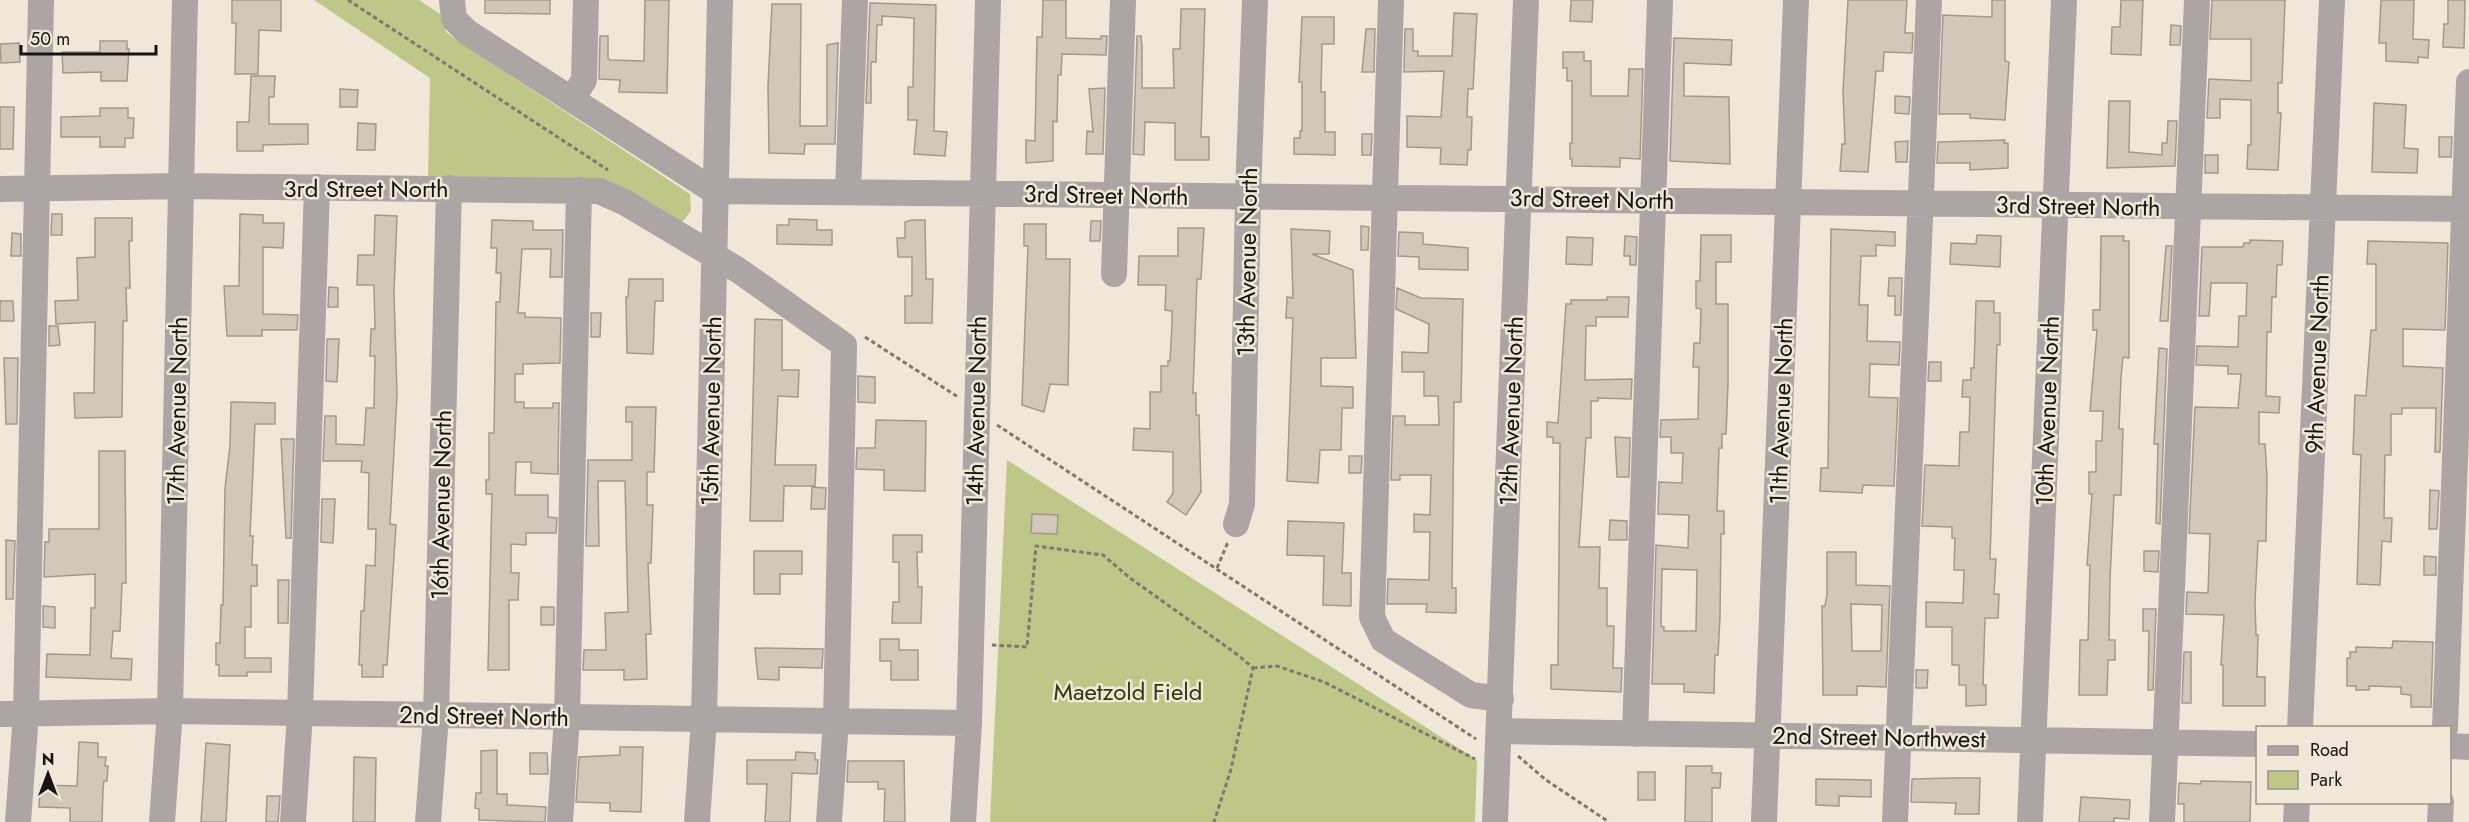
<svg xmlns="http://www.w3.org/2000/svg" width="2469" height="822" viewBox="0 0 2469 822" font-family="Jost,sans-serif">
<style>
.green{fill:#bec788}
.building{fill:#d0c9b9;stroke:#a19a8b;stroke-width:1.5;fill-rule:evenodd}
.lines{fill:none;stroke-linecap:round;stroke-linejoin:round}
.path{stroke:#7e796f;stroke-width:3;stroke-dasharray:4.5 3;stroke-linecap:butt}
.minor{stroke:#ada5a3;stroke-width:26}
.labels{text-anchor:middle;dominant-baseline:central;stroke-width:5;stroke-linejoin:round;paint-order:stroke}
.street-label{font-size:24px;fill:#181510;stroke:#efe8d8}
.park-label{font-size:24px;fill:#33380c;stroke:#efe8d8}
</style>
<rect width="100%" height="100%" fill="#efe8d8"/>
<path class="green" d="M314,0H419L440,14L446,32L454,38L690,194L691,211L680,225L624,189L428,177L430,78Z
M1007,460L1477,760L1475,822H990Z"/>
<path class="building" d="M232,0H281V31L259,30L258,74H235L236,23H232Z
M485,0H550V14L485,13Z
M645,0H669L667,93L619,92L620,80L599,79L600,36H608V58L610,60L644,61Z
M1043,0H1066V38L1101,39V36H1107L1106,55L1062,54L1061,75H1058L1057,122L1053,121V161L1026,163V140L1035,141L1037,37H1042Z
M1571,0H1593L1592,22L1570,21Z
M1848,0H1907L1905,33H1913L1912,53L1884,52L1883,71H1876L1868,172L1840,171L1842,144H1845L1843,91Z
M1992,0H2005V61L2009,62L2005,120L1970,118V114H1939L1943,15L1992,17Z
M2121,0H2143L2141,55L2111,54L2112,27H2120Z
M2212,0H2285L2282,83H2278V113H2281L2278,170L2247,169L2248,145H2251V100L2220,99V118H2207L2209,79L2251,81V39H2210Z
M2381,0H2414L2413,39L2429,40L2428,58L2418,57V63L2386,61V43H2379Z
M2448,0H2465L2464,48L2443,47L2444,24H2448Z
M870,3L936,5L934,131L947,132L945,156L914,154L917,120H908V87H913L914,18L882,16V25H877L876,62H871V103H866Z
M772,4H801L800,126H827V45L838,43L835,144H805L804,154L769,153L768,86Z
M1181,9H1205L1201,137H1209V160H1175V123L1145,122L1144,155L1133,154L1137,36H1141L1142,47V88H1174L1173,49H1180Z
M1454,13L1477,14L1473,89H1468L1467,117H1472L1471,150H1468L1467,165L1440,164L1441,148L1407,147V116L1441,117L1444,71L1404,72L1405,29H1413V51H1418V56H1452Z
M1302,17H1334V44H1322L1321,92H1325V132H1335V155L1294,154V138H1300V131H1302V82H1299Z
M2171,25L2181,26L2180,45H2170Z
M1366,29H1375L1374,72H1362Z
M1674,38L1732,40L1731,65L1684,63V96L1729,97L1730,164L1670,161Z
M100,41H127V49H129L127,81H101V72L63,73L62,52H100Z
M19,43L20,62L1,63L0,44Z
M1563,52H1584V61H1591V96H1628L1629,69H1643L1640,159L1620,158V167L1572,166V159H1570V143H1572V81H1567V68H1563Z
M251,76H275L274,97H269V124H308V144L263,145V151H237V122H249Z
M1105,88L1103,154H1086L1087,131L1093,132L1089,89Z
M340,89L358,90L357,107H340Z
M1895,96L1910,97L1909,114L1895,113Z
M2109,101H2130L2129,152L2162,155V143H2167L2168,121H2177L2175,166L2107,168Z
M2374,103L2406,105L2404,148L2418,149L2417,173L2372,172Z
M0,107H14L13,149H0Z
M100,108H128V118H134L133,138H125V147H100V137H61V117L100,116Z
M358,123L376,124L375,150H357Z
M1362,134H1372L1371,155H1362Z
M2439,137H2452L2451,157H2439Z
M2005,140L2004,143H2008V168L1970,170V163H1937L1938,142Z
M1908,141L1907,162H1896L1895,142Z
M2205,155H2218V173H2205Z
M52,214H62V235H51Z
M240,214L263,215V223H284L283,248L263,247V314L298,315L297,330H262V336H227L224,286H239Z
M375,215L397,216L394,293L397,395L390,524L396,525L387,665H383V677H362V665H359L361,611H364L366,565L375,566L376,529H368L369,473L361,472L362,461H323L325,416H336V444L364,445L366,408H374L375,356H370L371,329H375L374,285H357L358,255H374Z
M95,218H132V241H129L130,288H126L127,321H123L122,417L75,418L74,393H94L95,322L56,324L55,301L78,300L77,258L95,257Z
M789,219L817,220V230H832V245L777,244V225H789Z
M492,220L533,221V230H563L562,277H550L551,249H522L518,313H525V317L561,318L560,363L523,364V374H515V402H524V408H553V403H559L558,474L531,473V462H516L515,495H548V517L557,518L556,533H526V545L511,544V573H519L518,600H509V670H488L492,494H486V480H489V433H494L496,302H500L501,273H496L497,248H491Z
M912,220H925L926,279H933L932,323H905V296H912V257H898L897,238H905V222Z
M1091,221H1101L1100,241H1090Z
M1024,224H1046V259H1070L1068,385L1050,384L1044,412L1022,405L1028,246H1024Z
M1361,226L1369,227L1368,250H1361Z
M1178,228H1204L1201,279H1197L1193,393H1196V415H1199L1201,492L1186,515L1167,502L1173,493V452L1133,450L1134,428L1150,429V392H1161V366H1168V361H1170L1172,324V311L1165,310L1166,285H1138L1139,256H1178Z
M1291,229L1330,231L1329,254H1312L1353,270L1356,358H1321V386L1353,387V408H1342L1341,450H1320L1318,483L1287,481L1293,318H1286L1287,297L1293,298Z
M1831,229L1895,232V246L1876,245V256H1861L1859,305H1868L1867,341L1900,342L1899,365L1870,364L1869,397L1898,398L1894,486L1863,485L1862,493L1820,491L1821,468H1828Z
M1399,232L1423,233V244L1468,248V270L1419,269V257L1398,256Z
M12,233L21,234V256H11Z
M1701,235H1731V262H1716V304H1728V384L1726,434H1722V448H1719L1717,511H1724V534H1721L1720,617L1718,655H1715L1714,693L1684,692V684H1652L1656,545L1688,548L1689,515L1658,514L1659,482L1682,483L1683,453H1671V437H1660L1661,420L1698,419L1699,367H1693L1694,343H1700L1701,309L1696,308V281H1700ZM1662,569L1697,570L1696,631H1664V627L1661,626Z
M1977,235L2001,236L2000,267L1950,264L1951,243L1976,244Z
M1625,236L1637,237L1636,265H1630V256H1624Z
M2101,236H2124L2123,241H2129V358L2123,357L2121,377L2119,429H2123L2121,495H2114L2110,579L2109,640H2115V660H2108L2107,695H2079L2080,640H2088L2090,565H2087L2092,494H2089V472H2096V441H2102L2103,411H2090L2097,330H2093V310H2100Z
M1567,237L1593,238L1592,265L1566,264Z
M2250,240L2283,241L2282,265H2277L2276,297H2272L2271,332H2267L2266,396L2280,397L2279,413L2259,412V444H2265L2267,477L2266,541H2258L2255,602L2256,635H2258L2257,677H2265V706H2223V665H2221L2224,615L2186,614L2187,592L2208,593L2210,534L2189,533L2195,407L2238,408L2241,374H2228V366L2196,365L2197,346L2238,347L2239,316H2246L2247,283H2211L2209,316H2199L2202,247H2243L2244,243H2250Z
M2368,241L2448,243L2445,330L2403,329V366L2443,368L2440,452H2435L2436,408H2402V414H2391V455H2385L2384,518H2392L2391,542L2382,541L2380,585L2357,584L2361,455L2353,454L2355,395L2366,396L2371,330H2376V264H2367Z
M2166,246H2172L2168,321H2160Z
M1889,278H1902L1901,315H1895V296H1888Z
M629,279H663V301H655L653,354L627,353L626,297H628Z
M329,287L338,288V307H328Z
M1397,288L1421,298L1463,299L1461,402H1454L1452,588H1456V613L1426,612L1427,604H1387L1388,579L1429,580L1430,532H1414V514L1430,515L1431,475H1400V480H1391L1393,416H1405V425H1439L1438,396H1424V372H1402V352L1428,353L1429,324L1396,309Z
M1607,297H1629L1628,317H1596V326H1586L1585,380L1632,379L1631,399L1598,398V401H1591V438H1586L1579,547H1600L1599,588H1607V626H1614L1613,668H1622L1621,692L1551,689V665H1558L1560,443H1553V437H1547V422L1558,423L1566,304H1571V300H1607Z
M0,301H13L14,321H0Z
M1976,301H1994V313H2000V345H1997L1990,559H1996L1994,594H1999L1998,618H1985L1983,685H1986V705L1966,706V685H1959V665H1952V627H1926V602L1963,603L1964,570H1954L1955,538H1952V527L1922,526L1925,465L1959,466L1960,432H1969L1970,397H1962L1963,380H1971V368H1974Z
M591,313H601L600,337H591Z
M755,319L782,320V370H799L798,397L778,396L775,465H816L815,486H784L783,521H750Z
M49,326H58L60,345L49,346Z
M327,339H339L337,382L326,381Z
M2159,348L2167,349L2160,524L2156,523L2158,444H2154Z
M4,358H18L17,424H6Z
M1929,362H1941V381H1928Z
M858,376L875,377V403L858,402Z
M231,402L275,403V424H255L250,536H253L252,565H257V586H251V627H245V658H271V672H247V676H219V665H216V643H220L221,605H223L225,488L230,446Z
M626,407H656L654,472H647V505H653L651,563H648L651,634H646L647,679L624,680V670H583L584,650H606L605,613L628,612L625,481H598L599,546H586L588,460H632V422H626Z
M876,420L926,421L925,491L884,490V470L856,469L857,448H875Z
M1615,437L1630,438L1629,477H1617Z
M281,439H294L291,538H286Z
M99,451H125L126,583H122L120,631H113L111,658L132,659L131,680L46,677L47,654L90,655L91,608H95V574L44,577L45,542H49V529H99Z
M1349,456H1362L1361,473H1349Z
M812,487L826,488L825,509H811Z
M2430,490L2439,491L2437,529H2429Z
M322,499H335L333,543L321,542Z
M1032,514L1058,515L1057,534L1031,533Z
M1610,520L1627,521V540H1609Z
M1288,521L1344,523L1342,573H1351V606L1323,605L1324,556L1287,555Z
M893,535H922V552H917L918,587H922L921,623H892L893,602H899V562H893Z
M6,540L15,541L13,599H6Z
M754,551H802V574H780V594H754Z
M2144,551H2159L2158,572L2144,571Z
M1827,552H1856V585L1890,586L1886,687L1857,686V695H1823L1822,606H1825L1827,594ZM1851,604L1882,605L1881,651H1852Z
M2424,556L2436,557V575H2424Z
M278,580H289L288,623H278Z
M43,606L55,607V628L43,627Z
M541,607H554V625H541Z
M2143,609H2156L2153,690H2148L2149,631H2143Z
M880,639H899V650H918V680H891V661H880Z
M2393,641L2433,642L2431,707H2411V695L2401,694V687L2369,686V690H2356V686H2347V658H2350V652H2356V647L2392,648Z
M755,648L823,649L822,668L779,667V680L758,679Z
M2184,652H2191V703H2182Z
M1916,670H1928L1927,688H1916Z
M79,742L98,743V757H106L105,766H108L107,781H104L103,789L102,822H70V808L39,807L40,785L77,786Z
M206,743L230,745L226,822H201Z
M620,747H643L641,812L610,811V803L576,802L579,757L620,755Z
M497,750V794H507V805L546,807L545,822L479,820V809L475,808L476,793H481V751Z
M796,752L815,753V760H818L817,774L792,773L790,822H765L767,784H747V760H795Z
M530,753H547L548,774H530Z
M354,757L376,758L375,822H353Z
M848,761H904L905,822H884L885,789H878V782H847Z
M1686,766H1712V773H1721L1720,788H1712V822H1685Z
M1638,772H1655V800H1638Z
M1956,778H1980L1979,814H1955L1956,803L1911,802L1912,779Z
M1816,779L1871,780V797L1839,796V806L1816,805Z
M2201,781L2251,782L2250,822H2184V804H2178L2179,783L2201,784Z
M267,796H280L278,822H266Z
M2081,797L2130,800L2129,819L2114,818V822H2079Z"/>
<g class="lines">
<path class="path" d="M348,0L608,170
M865,337L958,397
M997,425L1476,739
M1217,568L1228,542
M992,645L1027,647L1036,546L1103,555L1130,578L1238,655L1253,668L1231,769L1214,822
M1253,668L1277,666L1324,682L1475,759
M1518,756L1546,780L1609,822"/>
<path class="minor" d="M452,0L454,19L467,32L714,191L2469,209
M1391,0L1372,617L1383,640L1471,695L1501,699
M572,99L584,80L586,0
M0,189L183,186L599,191L624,202L738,270L844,345L836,721L829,822
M848,191L855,0
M1114,274L1123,0
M1236,524L1242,504L1248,196L1255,0
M0,714L170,711L969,723
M2300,728L2332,0
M2445,728L2469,82
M1500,731L2258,744
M1635,734L1660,0
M2450,746L2469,747
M18,822L26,714L41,0
M162,822L170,711L185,0
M293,822L300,713L317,187
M428,822L436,716L449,188
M560,822L567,717L579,190
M697,822L704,719L720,0
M963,822L969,723L988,0
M1495,822L1526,0
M1764,822L1796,0
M1895,822L1929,0
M2030,822L2064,0
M2162,822L2197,0
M2296,822L2297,802
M2440,822L2441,802"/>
</g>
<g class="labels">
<g class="street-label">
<text x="366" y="188">3rd Street North</text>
<text transform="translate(1106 195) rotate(1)">3rd Street North</text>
<text transform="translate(1592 199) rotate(1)">3rd Street North</text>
<text transform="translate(2078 206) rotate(1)">3rd Street North</text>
<text transform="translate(1247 262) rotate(-89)">13th Avenue North</text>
<text transform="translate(2317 364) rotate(-88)">9th Avenue North</text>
<text transform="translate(177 411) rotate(-89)">17th Avenue North</text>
<text transform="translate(711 411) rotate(-89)">15th Avenue North</text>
<text transform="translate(976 411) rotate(-89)">14th Avenue North</text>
<text transform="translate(1511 411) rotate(-88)">12th Avenue North</text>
<text transform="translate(1781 411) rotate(-88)">11th Avenue North</text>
<text transform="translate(2047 411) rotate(-88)">10th Avenue North</text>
<text transform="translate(441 505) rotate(-89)">16th Avenue North</text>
<text transform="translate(484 716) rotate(1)">2nd Street North</text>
<text transform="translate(1879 737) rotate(1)">2nd Street Northwest</text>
</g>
<g class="park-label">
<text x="1128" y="691">Maetzold Field</text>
</g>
</g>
<rect x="2256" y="726" width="195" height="78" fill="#efe8d8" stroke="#999488" stroke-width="1.5"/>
<rect x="2268" y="746" width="30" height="9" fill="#ada5a3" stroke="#999488" stroke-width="1.5"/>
<text x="2310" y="756" font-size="18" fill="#181510">Road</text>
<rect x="2268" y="771" width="30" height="18" fill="#bec788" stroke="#999488" stroke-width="1.5"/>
<text x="2310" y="786" font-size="18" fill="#181510">Park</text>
<g transform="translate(48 774)" stroke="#efe8d8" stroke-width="4.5" paint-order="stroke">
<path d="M0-4.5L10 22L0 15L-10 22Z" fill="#181510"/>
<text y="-9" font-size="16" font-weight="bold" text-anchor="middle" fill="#181510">N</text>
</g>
<path d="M21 45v9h135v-9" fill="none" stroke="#181510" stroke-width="3"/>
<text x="30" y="45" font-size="18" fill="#181510" stroke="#efe8d8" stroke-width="4.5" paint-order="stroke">50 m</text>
</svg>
